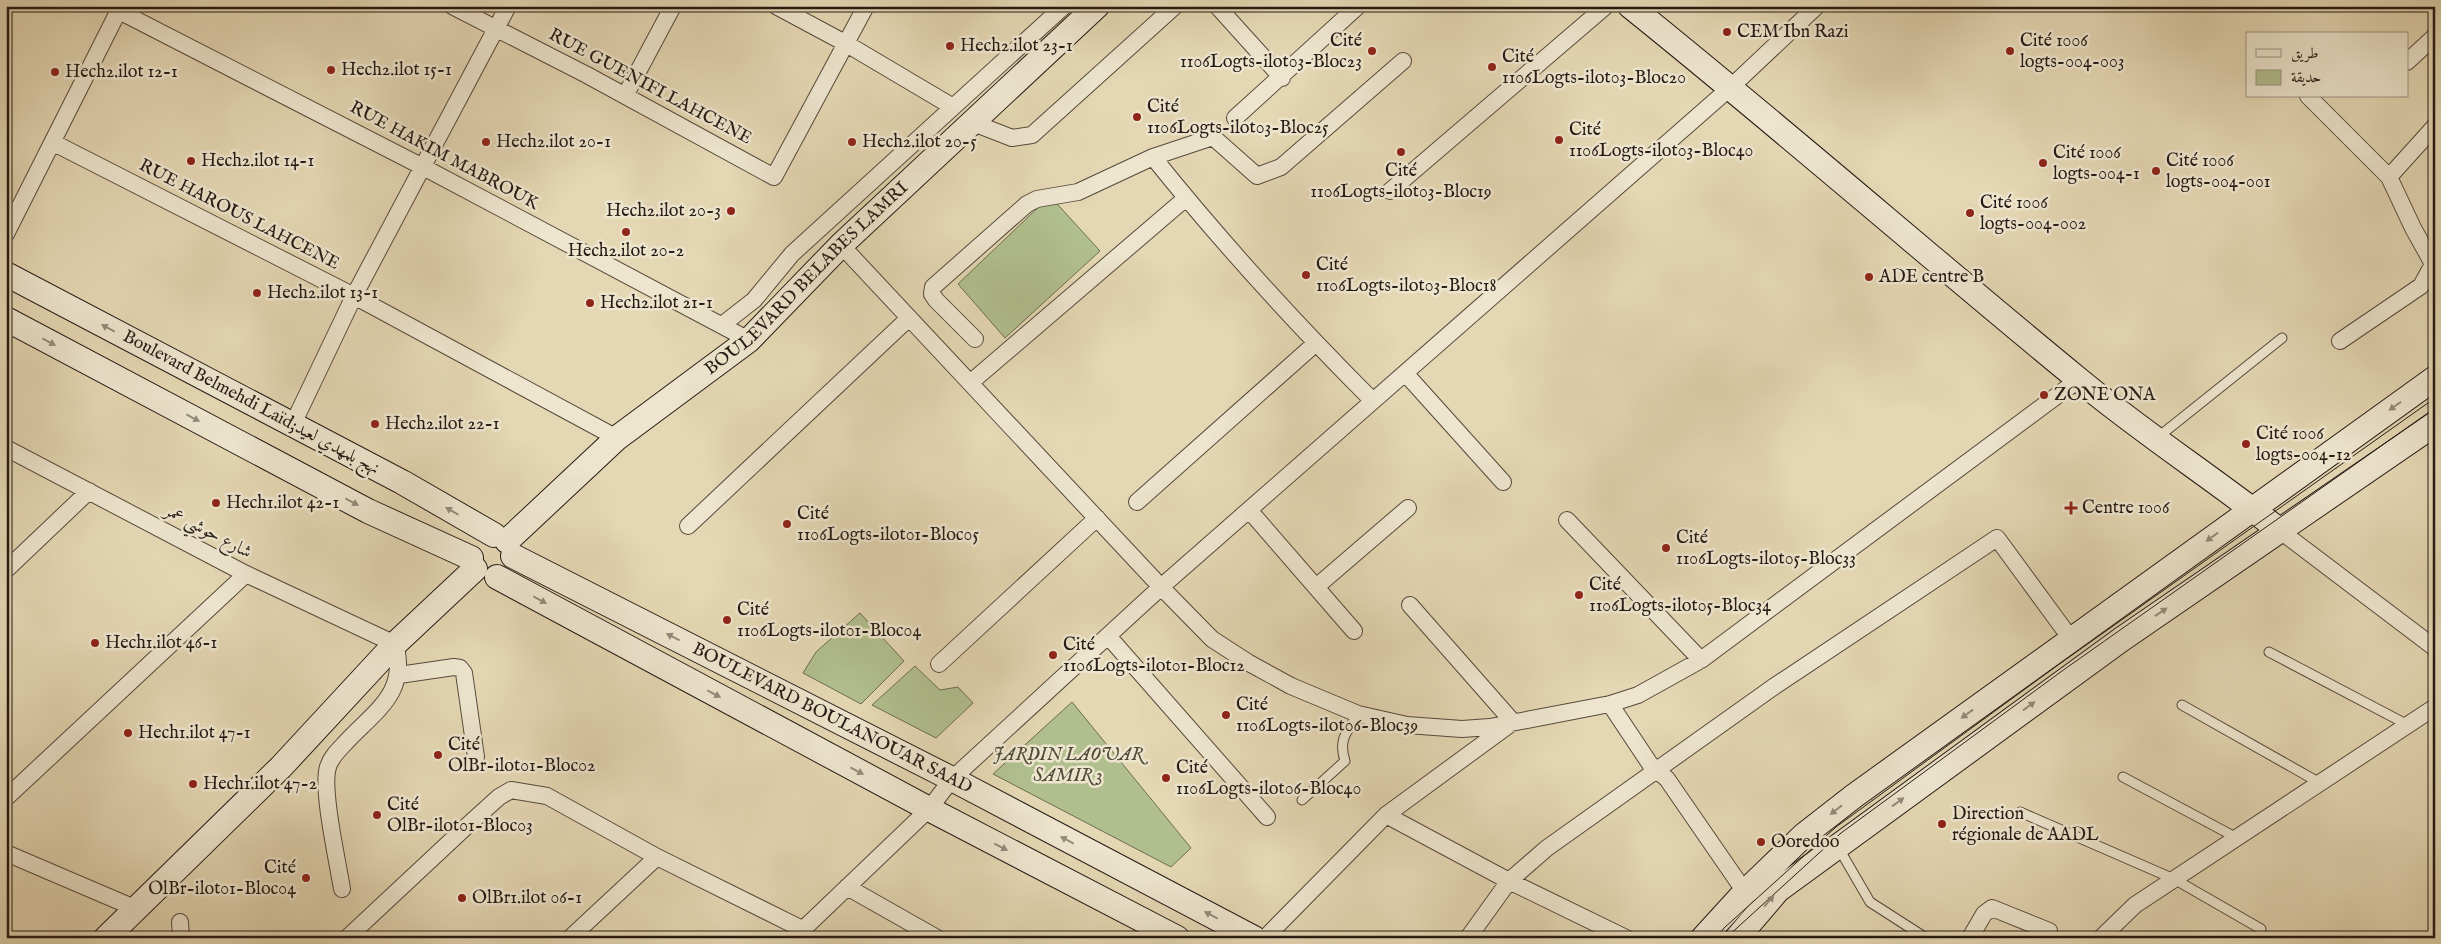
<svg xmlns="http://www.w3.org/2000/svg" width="2441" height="944" viewBox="0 0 2441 944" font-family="'IM FELL English',Amiri,serif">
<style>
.green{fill:#b1bf8e;stroke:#6c6c52}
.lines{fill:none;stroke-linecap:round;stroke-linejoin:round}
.lane-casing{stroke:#56493c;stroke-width:11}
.street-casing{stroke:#56493c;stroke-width:18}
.secondary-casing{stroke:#261a15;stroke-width:26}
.lane{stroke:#ede5ce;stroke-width:9}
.street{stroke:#ede5ce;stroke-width:16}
.secondary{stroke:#ede5ce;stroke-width:24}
.tram{stroke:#261a15;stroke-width:1}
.oneway{fill:#938a7b}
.poi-dot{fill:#8f2418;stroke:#ede5ce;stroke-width:2}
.labels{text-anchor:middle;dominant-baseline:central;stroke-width:5;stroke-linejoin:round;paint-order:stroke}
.poi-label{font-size:18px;fill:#261a15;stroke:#ede5ce;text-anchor:start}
.street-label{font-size:18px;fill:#261a15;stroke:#ede5ce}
.park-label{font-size:18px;font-style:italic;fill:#504c39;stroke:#ede5ce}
</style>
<rect width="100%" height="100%" fill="#e4d7b3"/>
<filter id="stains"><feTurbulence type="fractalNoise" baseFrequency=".004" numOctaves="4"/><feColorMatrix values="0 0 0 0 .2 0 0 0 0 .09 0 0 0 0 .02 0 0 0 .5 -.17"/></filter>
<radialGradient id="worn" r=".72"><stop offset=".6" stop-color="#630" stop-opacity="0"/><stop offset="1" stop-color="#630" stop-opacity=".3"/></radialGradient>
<path class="green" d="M1050,196L1100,251L1005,338L958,284Z
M860,613L904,661L861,704L803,673L816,652Z
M915,666L940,690L958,687L973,703L936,738L872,705Z
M1072,702L1191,848L1171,867L993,774Z"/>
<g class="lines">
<g class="lane-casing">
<path id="lane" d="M2157,438L2282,338
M2269,652L2408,725
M2182,705L2320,783
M2123,777L2237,838
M1302,800L1345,761C1338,739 1347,732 1358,714
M2020,812L2174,879L2261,929
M1838,847L1870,902L1926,938"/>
</g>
<g class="street-casing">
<path id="street" d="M452,6L587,75L774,177L866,6
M776,6L845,43L953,107
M1217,6L1282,78
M119,11L423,167L749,340
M2407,62L2435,36
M625,96L673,6
M2308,96L2389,177L2435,126
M1235,118L1358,6
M971,122L1012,138L1032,135L1175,6
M54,143L354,296L617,438
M1153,157C1222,243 1296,324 1373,401
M1390,191L1606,6
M6,234L121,6
M841,245L1161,587L1212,639L1249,663L1291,686L1358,714L1407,725L1462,729L1490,727L1610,704L1638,695L1701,660L2078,380
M722,325L754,300L792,254L1064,6
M975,339L936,300L932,294L933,287L1027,204L1037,199L1078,192L1153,157L1213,137L1257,176L1281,167L1403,61
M2340,341L2421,286L2433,264L2413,228L2389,177
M1405,373L1503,482
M970,383L1186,198
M293,424L354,296L508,6
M6,448L246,574L395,644C408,691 378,709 348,740C341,748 331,756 328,767C321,789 338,863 342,889
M1137,502L1316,343
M1249,510L1354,631
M1567,520L1701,660
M688,526L909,318
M2279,530L2435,648
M6,570L89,491
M1316,587L1408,508
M1108,636L1267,817
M939,664L1097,518
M399,675L454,667L460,668L464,673L476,757
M1610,704L1650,764L1667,779L1745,892
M6,798L246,574
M1386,815L1509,881L1626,938
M6,853L137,909
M847,887L937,938
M180,922L181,938
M347,938L469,824L499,797L511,790L547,796L657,857L802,929
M570,938L657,857
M794,938L929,809L952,779L1161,587L1731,87L1817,6
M1265,938L1386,815L1513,722L1410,605
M1468,938L1509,881L1547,848L1772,688L1997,538L2071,639
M1970,938L1984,914L1992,908L2049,931V938
M2101,938L2135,905L2435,707"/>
</g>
<g class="secondary-casing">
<g id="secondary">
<path d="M1630,6C1782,128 1928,256 2078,379C2143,433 2213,478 2279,530"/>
<path d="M6,274L402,482L494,535"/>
<path d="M6,319L368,511L471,558"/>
<path id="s1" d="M507,541L617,438L749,340L841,245L1097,6"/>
<path id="s2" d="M513,556L952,779L1254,938"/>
<path d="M497,577L929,809L1177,938"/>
<path d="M106,938L281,767L395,644L475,569"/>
<path d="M1703,938L1745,892L1804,835L1854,796L2435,378"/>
<path d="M1737,938L1778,890L2122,639L2435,424"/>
</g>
</g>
<use href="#lane" class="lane"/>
<use href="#street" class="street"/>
<use href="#secondary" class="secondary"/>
<path class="tram" d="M1716,938L1724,928L1836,827L2058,665L2435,398
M1726,938L1841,833L2062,671L2435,408"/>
</g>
<defs><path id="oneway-solid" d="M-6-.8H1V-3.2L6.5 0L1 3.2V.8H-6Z" transform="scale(1.25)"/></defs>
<g class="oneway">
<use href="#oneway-solid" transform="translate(108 328) rotate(-152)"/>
<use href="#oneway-solid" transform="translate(49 342) rotate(28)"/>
<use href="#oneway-solid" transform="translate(2395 406) rotate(145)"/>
<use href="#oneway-solid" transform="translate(193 418) rotate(28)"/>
<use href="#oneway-solid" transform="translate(352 502) rotate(28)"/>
<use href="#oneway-solid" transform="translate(452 511) rotate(-150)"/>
<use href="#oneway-solid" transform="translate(2212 537) rotate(144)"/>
<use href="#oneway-solid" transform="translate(540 600) rotate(28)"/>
<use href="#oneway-solid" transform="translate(2161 612) rotate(-34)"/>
<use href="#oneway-solid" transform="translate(673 637) rotate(-153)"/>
<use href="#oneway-solid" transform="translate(714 694) rotate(28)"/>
<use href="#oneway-solid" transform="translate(2029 706) rotate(-36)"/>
<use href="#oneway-solid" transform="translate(1967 714) rotate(144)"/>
<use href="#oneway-solid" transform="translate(857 771) rotate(28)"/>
<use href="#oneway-solid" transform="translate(1898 802) rotate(-36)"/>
<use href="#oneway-solid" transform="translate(1836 810) rotate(142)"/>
<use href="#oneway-solid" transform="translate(1067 840) rotate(-152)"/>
<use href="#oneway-solid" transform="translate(1001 847) rotate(27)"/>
<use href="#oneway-solid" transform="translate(1769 901) rotate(-49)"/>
<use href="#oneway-solid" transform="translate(1211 915) rotate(-152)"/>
</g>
<g class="poi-dot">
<circle cx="1727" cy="32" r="5"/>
<circle cx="950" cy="46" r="5"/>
<circle cx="1372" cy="51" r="5"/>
<circle cx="2010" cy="51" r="5"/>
<circle cx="1492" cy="67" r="5"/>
<circle cx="331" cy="70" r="5"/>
<circle cx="55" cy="72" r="5"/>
<circle cx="1137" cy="117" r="5"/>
<circle cx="1559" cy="140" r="5"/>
<circle cx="486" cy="142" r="5"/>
<circle cx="852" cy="142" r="5"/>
<circle cx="1401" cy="152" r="5"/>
<circle cx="191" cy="161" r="5"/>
<circle cx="2043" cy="163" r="5"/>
<circle cx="2156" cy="171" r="5"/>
<circle cx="731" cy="211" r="5"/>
<circle cx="1970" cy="213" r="5"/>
<circle cx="626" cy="232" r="5"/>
<circle cx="1306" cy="275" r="5"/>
<circle cx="1869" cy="277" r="5"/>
<circle cx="257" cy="293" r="5"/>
<circle cx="590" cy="303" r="5"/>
<circle cx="2044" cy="395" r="5"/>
<circle cx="375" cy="424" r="5"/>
<circle cx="2246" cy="444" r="5"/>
<circle cx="216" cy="503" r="5"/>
<path d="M2068.5 500.5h5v5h5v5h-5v5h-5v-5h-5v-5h5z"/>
<circle cx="787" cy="524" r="5"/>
<circle cx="1666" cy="548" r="5"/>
<circle cx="1579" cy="595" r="5"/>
<circle cx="727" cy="620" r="5"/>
<circle cx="95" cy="643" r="5"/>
<circle cx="1053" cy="655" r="5"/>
<circle cx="1226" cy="715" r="5"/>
<circle cx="128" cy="733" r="5"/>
<circle cx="438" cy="755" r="5"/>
<circle cx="1166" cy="778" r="5"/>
<circle cx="193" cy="784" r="5"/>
<circle cx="377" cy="815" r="5"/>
<circle cx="1942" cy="824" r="5"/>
<circle cx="1761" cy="842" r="5"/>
<circle cx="306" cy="878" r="5"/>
<circle cx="462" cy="898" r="5"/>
</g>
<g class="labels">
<g class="poi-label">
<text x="1737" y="32">CEM Ibn Razi</text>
<text x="1362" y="41" text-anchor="end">Cité<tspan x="1362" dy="21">1106Logts-ilot03-Bloc23</tspan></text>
<text x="2020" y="41">Cité 1006<tspan x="2020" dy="21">logts-004-003</tspan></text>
<text x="960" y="46">Hech2.ilot 23-1</text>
<text x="1502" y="57">Cité<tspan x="1502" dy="21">1106Logts-ilot03-Bloc20</tspan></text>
<text x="341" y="70">Hech2.ilot 15-1</text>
<text x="65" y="72">Hech2.ilot 12-1</text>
<text x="1147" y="107">Cité<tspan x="1147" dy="21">1106Logts-ilot03-Bloc25</tspan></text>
<text x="1569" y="130">Cité<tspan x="1569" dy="21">1106Logts-ilot03-Bloc40</tspan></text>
<text x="496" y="142">Hech2.ilot 20-1</text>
<text x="862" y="142">Hech2.ilot 20-5</text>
<text x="2053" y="153">Cité 1006<tspan x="2053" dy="21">logts-004-1</tspan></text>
<text x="201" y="161">Hech2.ilot 14-1</text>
<text x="2166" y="161">Cité 1006<tspan x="2166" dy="21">logts-004-001</tspan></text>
<text x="1401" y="171" text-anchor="middle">Cité<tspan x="1401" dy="21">1106Logts-ilot03-Bloc19</tspan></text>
<text x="1980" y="203">Cité 1006<tspan x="1980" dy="21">logts-004-002</tspan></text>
<text x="721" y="211" text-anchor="end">Hech2.ilot 20-3</text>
<text x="626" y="251" text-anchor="middle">Hech2.ilot 20-2</text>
<text x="1316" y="265">Cité<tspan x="1316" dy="21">1106Logts-ilot03-Bloc18</tspan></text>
<text x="1879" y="277">ADE centre B</text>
<text x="267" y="293">Hech2.ilot 13-1</text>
<text x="600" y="303">Hech2.ilot 21-1</text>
<text x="2054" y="395">ZONE ONA</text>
<text x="385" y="424">Hech2.ilot 22-1</text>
<text x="2256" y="434">Cité 1006<tspan x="2256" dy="21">logts-004-12</tspan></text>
<text x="226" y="503">Hech1.ilot 42-1</text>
<text x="2082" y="508">Centre 1006</text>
<text x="797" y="514">Cité<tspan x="797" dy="21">1106Logts-ilot01-Bloc05</tspan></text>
<text x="1676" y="538">Cité<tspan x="1676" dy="21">1106Logts-ilot05-Bloc33</tspan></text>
<text x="1589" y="585">Cité<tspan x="1589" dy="21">1106Logts-ilot05-Bloc34</tspan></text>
<text x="737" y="610">Cité<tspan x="737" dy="21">1106Logts-ilot01-Bloc04</tspan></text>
<text x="105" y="643">Hech1.ilot 46-1</text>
<text x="1063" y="645">Cité<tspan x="1063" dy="21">1106Logts-ilot01-Bloc12</tspan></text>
<text x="1236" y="705">Cité<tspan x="1236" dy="21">1106Logts-ilot06-Bloc39</tspan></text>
<text x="138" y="733">Hech1.ilot 47-1</text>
<text x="448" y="745">Cité<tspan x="448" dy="21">OlBr-ilot01-Bloc02</tspan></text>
<text x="1176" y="768">Cité<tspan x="1176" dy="21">1106Logts-ilot06-Bloc40</tspan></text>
<text x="203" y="784">Hech1.ilot 47-2</text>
<text x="387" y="805">Cité<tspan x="387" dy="21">OlBr-ilot01-Bloc03</tspan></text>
<text x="1952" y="814">Direction<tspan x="1952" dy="21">régionale de AADL</tspan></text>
<text x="1771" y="842">Ooredoo</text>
<text x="296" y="868" text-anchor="end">Cité<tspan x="296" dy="21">OlBr-ilot01-Bloc04</tspan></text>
<text x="472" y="898">OlBr1.ilot 06-1</text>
</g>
<g class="street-label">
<text transform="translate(650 87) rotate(28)">RUE GUENIFI LAHCENE</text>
<text transform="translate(444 156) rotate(28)">RUE HAKIM MABROUK</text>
<text transform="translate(239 215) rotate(27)">RUE HAROUS LAHCENE</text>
<text stroke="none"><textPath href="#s1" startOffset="399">BOULEVARD BELABES LAMRI</textPath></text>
<text transform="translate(251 403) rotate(28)">Boulevard Belmehdi Laïd;نهج بلمهدي لعيد</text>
<text transform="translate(208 532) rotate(28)">شارع حوشي عمر</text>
<text stroke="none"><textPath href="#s2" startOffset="358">BOULEVARD BOULANOUAR SAAD</textPath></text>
</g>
<g class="park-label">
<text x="1068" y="755">JARDIN LAOUAR<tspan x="1068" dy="21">SAMIR 3</tspan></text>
</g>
</g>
<rect width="2441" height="944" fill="none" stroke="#e4d7b3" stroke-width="25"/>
<rect x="8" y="8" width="2426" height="929" fill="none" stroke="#261a15" stroke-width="2.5"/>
<rect x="12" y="12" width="2416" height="919" fill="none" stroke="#261a15"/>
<rect x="2246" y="32" width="162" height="65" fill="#ede5ce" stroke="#9d9484"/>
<rect x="2256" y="49" width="25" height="8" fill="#ede5ce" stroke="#9d9484"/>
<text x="2291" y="58" font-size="15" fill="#261a15">طريق</text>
<rect x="2256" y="70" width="25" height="15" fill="#b1bf8e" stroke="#9d9484"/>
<text x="2291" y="82" font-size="15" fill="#261a15">حديقة</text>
<rect width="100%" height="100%" filter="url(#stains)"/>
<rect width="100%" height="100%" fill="url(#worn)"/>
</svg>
